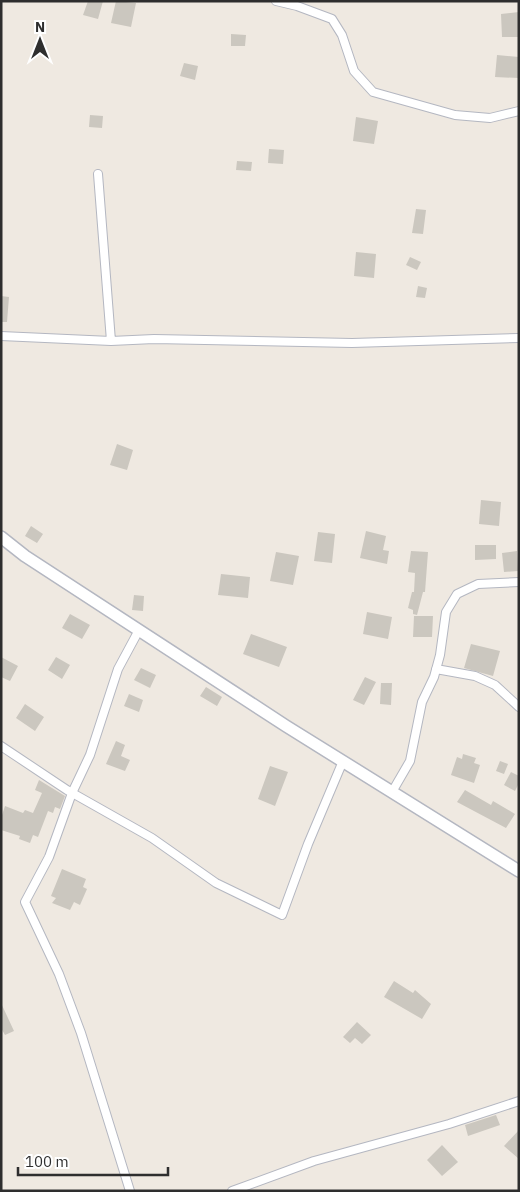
<svg xmlns="http://www.w3.org/2000/svg" width="520" height="1192" viewBox="0 0 520 1192" font-family="'IBM Plex Sans',sans-serif">
<style>
.building{fill:#cbc7bf}
.lines{fill:none;stroke-linecap:round;stroke-linejoin:round}
.minor-casing{stroke:#b4b7c1;stroke-width:10}
.secondary-casing{stroke:#b4b7c1;stroke-width:14}
.minor{stroke:#fff;stroke-width:8}
.secondary{stroke:#fff;stroke-width:11}
</style>
<rect width="100%" height="100%" fill="#efe9e1"/>
<path class="building" d="M88,1H103L98,19L83,15Z
M116,1L136,3L131,27L111,23Z
M519,12V37H502L501,14Z
M231,34L246,35L245,46H231Z
M497,55L519,57V78L495,77Z
M184,63L198,66L195,80L180,76Z
M90,115L103,116L102,128L89,127Z
M356,117L378,121L374,144L353,141Z
M269,149L284,150L283,164L268,163Z
M237,161L252,162L251,171L236,170Z
M416,209L426,210L423,234L412,233Z
M356,252L376,254L374,278L354,276Z
M410,257L421,262L417,270L406,265Z
M418,286L427,288L425,298L416,297Z
M1,296L9,297L7,322H1Z
M117,444L133,450L127,470L110,465Z
M481,500L501,502L499,526L479,524Z
M31,526L43,534L37,543L25,536Z
M366,531L386,536L383,550L389,551L387,564L360,558Z
M318,532L335,534L332,563L314,561Z
M475,545H496V559L475,560Z
M411,551L428,552L425,592H423L417,615L413,614V610L408,608L412,592H414L415,573L408,572Z
M517,551L518,571L504,572L502,553Z
M276,552L299,556L293,585L270,581Z
M221,574L250,577L248,598L218,595Z
M134,595L144,596L143,611L132,610Z
M367,612L392,617L388,639L363,634Z
M70,614L90,625L82,639L62,628Z
M414,616H433L432,637H413Z
M251,634L287,647L279,667L243,654Z
M471,644L500,651L493,676L464,668Z
M1,657L18,666L10,681L1,677Z
M56,657L70,665L62,679L48,670Z
M141,668L156,675L150,688L134,680Z
M365,677L376,682L364,705L353,700Z
M381,683H392L391,705L380,704Z
M206,687L222,697L217,706L200,696Z
M129,694L143,700L139,712L124,706Z
M25,704L44,717L35,731L16,718Z
M116,741L125,745L121,756L130,760L125,771L106,764Z
M463,754L476,758L474,763L480,765L474,783L451,775L457,757L462,759Z
M500,761L508,764L504,774L496,771Z
M270,766L288,772L275,806L258,799Z
M511,772L519,776V783L515,791L504,785Z
M39,780L65,796L60,809L55,807L53,813L48,811L38,837L33,835L30,843L19,839L20,836L1,830V818L5,806L23,813L25,810L33,813L42,793L35,790Z
M465,790L491,805L493,801L515,814L506,828L457,802Z
M62,869L86,879L83,887L87,889L80,905L74,902L70,910L52,903L56,898L51,896Z
M394,981L413,993L415,990L431,1004L422,1019L384,997Z
M1,1003L14,1031L5,1035L1,1028Z
M357,1022L371,1035L362,1044L355,1038L350,1043L343,1037Z
M496,1115L500,1125L468,1136L465,1125Z
M519,1130V1159L504,1146Z
M442,1145L458,1162L442,1176L427,1160Z"/>
<g class="lines">
<g class="minor-casing">
<path id="minor" d="M276,1L297,6L332,19L342,35L354,71L373,92L455,115L490,118L519,111
M98,174L111,341
M1,336L111,341L154,339L352,343L519,338
M436,669L475,676L495,685L519,707
M1,746L67,790L152,838L216,883L282,915L308,844L343,761
M392,792L410,761L422,702L434,677L440,655L446,612L457,594L478,584L519,582
M130,1191L81,1033L59,974L25,902L49,857L72,793L90,755L118,669L139,630
M232,1191L314,1161L449,1124L519,1101"/>
</g>
<g class="secondary-casing">
<path id="secondary" d="M1,537L25,556L286,726L519,871"/>
</g>
<use href="#minor" class="minor"/>
<use href="#secondary" class="secondary"/>
</g>
<rect width="520" height="1192" fill="none" stroke="#2e2e2e" stroke-width="5"/>
<g transform="translate(40 40)" stroke="#ffffff" stroke-width="4" paint-order="stroke">
<path d="M0-4L9 19L0 12L-9 19Z" fill="#2e2e2e"/>
<text y="-8" font-size="14" font-weight="bold" text-anchor="middle" fill="#2e2e2e">N</text>
</g>
<path d="M18 1167v8h150v-8" fill="none" stroke="#2e2e2e" stroke-width="2.5"/>
<text x="25" y="1167" font-size="15" fill="#2e2e2e" stroke="#ffffff" stroke-width="4" paint-order="stroke">100 m</text>
</svg>
